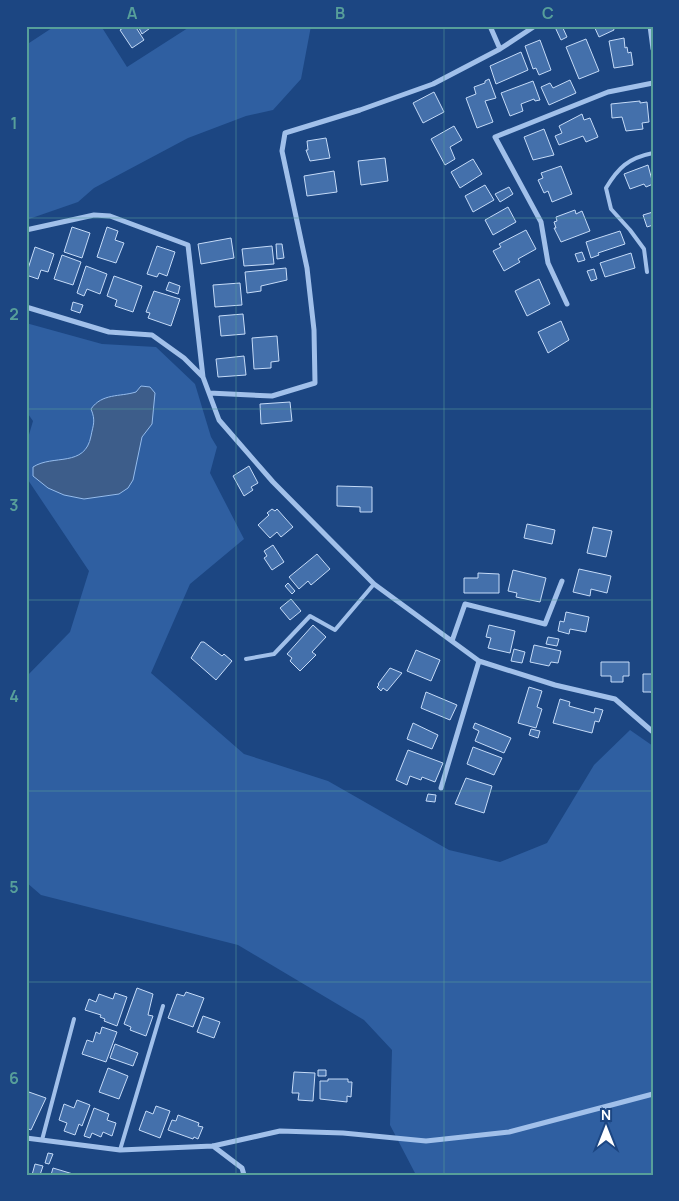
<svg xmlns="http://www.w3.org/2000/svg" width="679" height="1201" viewBox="0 0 679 1201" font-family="Manrope,sans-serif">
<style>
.green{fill:#2f5fa1}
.water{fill:#3d5d8a;stroke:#94bbec}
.building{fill:#4470ab;stroke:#c5dbf8}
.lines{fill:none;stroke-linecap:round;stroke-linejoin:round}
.lane{stroke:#a1c0ea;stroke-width:4}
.street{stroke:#a1c0ea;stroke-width:5}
.grid{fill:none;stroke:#579f9a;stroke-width:1;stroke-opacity:0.55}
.neatline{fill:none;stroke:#579f9a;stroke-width:2}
.grid-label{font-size:16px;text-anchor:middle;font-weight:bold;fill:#579f9a}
</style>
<rect width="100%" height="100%" fill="#1c4682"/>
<path class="green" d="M55,26H101L127,67L191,26H311L301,79L273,110L246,116L188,138L94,188L78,202L26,220V45Z
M26,323L102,344L156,347L195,384L211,437L217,447L210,473L244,539L190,584L151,673L244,754L328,781L449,850L500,862L547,843L594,765L630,730L653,746V1175H416L390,1125L392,1050L364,1020L238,945L41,895L26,882V677L70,632L89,571L26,477V445L33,421L26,411Z"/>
<path class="water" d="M141,386L150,387L155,393L152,424L142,437L133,480L128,488L119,494L84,499L64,495L48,488L33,476V467C53,454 85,468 91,436C93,425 96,421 91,409C102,393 120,397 136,392Z"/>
<path class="building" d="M126,26H135L144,40L132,48L120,30Z
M138,26H153L142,34Z
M562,26L567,37L561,40L555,27Z
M594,26H613L614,30L599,37Z
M624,38L625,48L627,47L628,53L631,52L633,65L614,68L609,41Z
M586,39L599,71L579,79L566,47Z
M540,40L551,70L539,75L536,68L533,69L525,46Z
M521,52L528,70L496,84L490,66Z
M489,79L496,98L485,101L493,122L477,128L466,98L476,94L474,87L485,83V81Z
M570,80L576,93L549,105L541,87L550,83L553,88Z
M533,81L540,100L535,101L534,99L521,104L523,111L510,116L501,93Z
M434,92L444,112L423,123L413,103Z
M640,101V103L647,102L649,122L642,123L643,129L626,131L622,117L612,118L611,104Z
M582,114L584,120L590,118L598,137L586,142L583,136L559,145L555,136L562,133L559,126Z
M454,126L462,140L450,147L455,159L445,165L431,139Z
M544,129L554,155L533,160L524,137Z
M326,138L330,158L310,161L306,150H308L307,141Z
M385,158L388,181L361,185L358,161Z
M473,159L482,174L460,188L451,172Z
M648,165L653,184L646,187L644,184L630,189L624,174Z
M561,166L572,194L552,202L548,191L544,193L538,180L543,178L541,173Z
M334,171L337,192L307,196L304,176Z
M485,185L494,200L473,212L465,196Z
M509,187L513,194L500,202L495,194Z
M508,207L516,222L493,235L485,220Z
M575,210L576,214L582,211L590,231L561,242L554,228H556L554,222L557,221L556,217Z
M653,212V225L647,227L643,215Z
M72,227L90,233L82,258L64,252Z
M107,227L118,231L115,240L124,243L116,263L97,257Z
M526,230L536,249L518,259L520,262L504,271L493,251L501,247L499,244Z
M620,231L625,244L598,253L599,255L591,258L586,242Z
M231,238L234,258L201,264L198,244Z
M276,244H282L284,258L277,259Z
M157,246L175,252L167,276L159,273L157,277L147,274Z
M272,246L274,264L244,266L242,249Z
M35,247L54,254L48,272L41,270L38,279L26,275Z
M582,252L585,260L578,262L575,254Z
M631,253L635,268L605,277L600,263Z
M62,255L81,262L73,285L54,279Z
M86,266L107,274L100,294L87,289L84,296L77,293Z
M286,268L287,280L261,286V291L247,293L245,272Z
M594,269L597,279L591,281L587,271Z
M114,276L142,286L133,312L115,306L117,300L107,296Z
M539,279L550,304L527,316L515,291Z
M169,282L180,286L178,294L166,290Z
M240,283L242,305L215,307L213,285Z
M154,291L180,299L171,326L148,318L150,313L146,312Z
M73,302L83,305L80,313L71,310Z
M243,314L245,334L221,336L219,316Z
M561,321L569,340L548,353L538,332Z
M277,336L279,361L271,362V368L254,369L252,338Z
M244,356L246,375L218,377L216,359Z
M290,402L292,421L261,424L260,404Z
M249,466L258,483L251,487L253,490L244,496L233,476Z
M337,486L372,487V512H360V507L337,506Z
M272,509L275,511L277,509L293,527L281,537L277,532L270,538L258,525L269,515L267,513Z
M527,524L555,530L552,544L524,538Z
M593,527L612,531L606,557L587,553Z
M273,545L284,562L272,570L264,558L267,556L264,551Z
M317,554L330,569L311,585L308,581L299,589L289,577Z
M579,569L611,576L607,593L591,589L590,596L573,592Z
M513,570L546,578L540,602L516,597L517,593L508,591Z
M478,573L499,574V593H464V578H478Z
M288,583L295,591L292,594L285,586Z
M291,599L301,611L290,620L280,608Z
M566,612L589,617L586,632L570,629L569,634L558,631L560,621L564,622Z
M313,625L326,637L312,652L316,655L300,671L290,661L292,658L287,654Z
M489,625L515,631L510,653L488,648L491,638L486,637Z
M548,637L559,639L557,646L546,644Z
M201,642H204L222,656L224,654L232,661L216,680L191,658Z
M534,645L561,651L558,663L551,662L549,666L530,662Z
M514,649L525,652L522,663L511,661Z
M416,650L440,660L431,681L407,671Z
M601,662H629V676H623V682H611V676H601Z
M390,668L402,673L387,691L383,688L381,691L377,687L379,685L378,684Z
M643,674H653V696L651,692H643Z
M529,687L542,691L537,707L542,709L536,728L518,723Z
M426,692L457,705L450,720L421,708Z
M560,699L570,702L569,706L594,713L595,708L603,710L599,722L595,721L592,733L553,723Z
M413,723L438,735L432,749L407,739Z
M475,723L511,738L504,753L475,741L479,731L473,728Z
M531,729L540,731L538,738L529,735Z
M473,747L502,758L494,775L467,764Z
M408,750L443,763L435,782L422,777L421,780L410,776L407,785L396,780Z
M466,778L492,786L484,813L455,804Z
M428,794L436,795L435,802L426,801Z
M137,988L153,994L148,1015L153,1016L146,1036L130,1030L131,1027L124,1024Z
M186,992L204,998L193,1027L168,1018L177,994L184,996Z
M115,993L127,997L117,1026L104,1021L105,1019L100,1017L101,1015L85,1010L89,999L96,1002L99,994L113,999Z
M203,1016L220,1022L214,1038L197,1032Z
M102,1027L117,1032L106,1062L82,1054L87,1040L93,1042L96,1032L100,1034Z
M115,1044L138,1053L133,1066L110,1058Z
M108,1068L128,1076L119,1099L99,1092Z
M318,1070H326V1076H318Z
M294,1072L315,1073L313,1101L298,1100L299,1093H292Z
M328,1079H348V1082H352L351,1097L347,1096V1102L320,1099V1081H328Z
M26,1091L46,1098L31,1130L26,1128Z
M77,1100L90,1105L82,1126L79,1124L75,1135L64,1131L67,1123L59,1120L64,1104L74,1108Z
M156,1106L170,1111L160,1138L139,1130L146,1111L153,1114Z
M94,1108L109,1114L107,1120L116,1123L112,1136L103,1132L101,1137L92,1133L90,1138L84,1136Z
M178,1115L199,1123L198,1126L203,1127L198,1139L194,1137L193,1139L168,1130L172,1120L176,1121Z
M48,1153L53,1154L49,1164L45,1163Z
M35,1164L43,1166L40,1175H32Z
M53,1168L73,1174V1175H51Z"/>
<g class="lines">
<path class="lane" d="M647,272L644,249L630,230L611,209L606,188C618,168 628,158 653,153
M246,659L274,654L310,616L335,630L374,584
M42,1140L74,1019
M120,1150L163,1006"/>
<path class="street" d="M490,26L500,49L535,26
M650,26L653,49
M26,230L94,215L110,216L188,245L203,377
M567,304L548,263L541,222L495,137L608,92L653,83
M26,307L109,332L152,335L184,358L203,377L219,420L273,482L374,584L479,661L555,685L615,699L653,732
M209,393L272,396L315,383L314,330L307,268L282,151L285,133L360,110L433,84L500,49
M452,641L465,604L545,624L562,581
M441,788L479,661
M26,1138L120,1150L213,1146L280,1131L343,1133L426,1141L509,1132L653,1094
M213,1146L242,1168L244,1175"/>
</g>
<path class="grid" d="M236,26V1175M444,26V1175M26,218H653M26,409H653M26,600H653M26,791H653M26,982H653"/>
<rect width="679" height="1201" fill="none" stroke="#1c4682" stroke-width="55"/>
<g transform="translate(606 1128)" stroke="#1c4682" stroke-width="4" paint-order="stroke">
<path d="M0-4L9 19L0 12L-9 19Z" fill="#ffffff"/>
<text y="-8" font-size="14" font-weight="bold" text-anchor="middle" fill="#ffffff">N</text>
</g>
<rect x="28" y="28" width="624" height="1146" class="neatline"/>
<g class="grid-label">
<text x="132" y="19">A</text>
<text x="340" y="19">B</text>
<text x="548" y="19">C</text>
<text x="14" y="129">1</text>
<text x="14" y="320">2</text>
<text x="14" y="511">3</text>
<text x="14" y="702">4</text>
<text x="14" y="893">5</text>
<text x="14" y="1084">6</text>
</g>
</svg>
